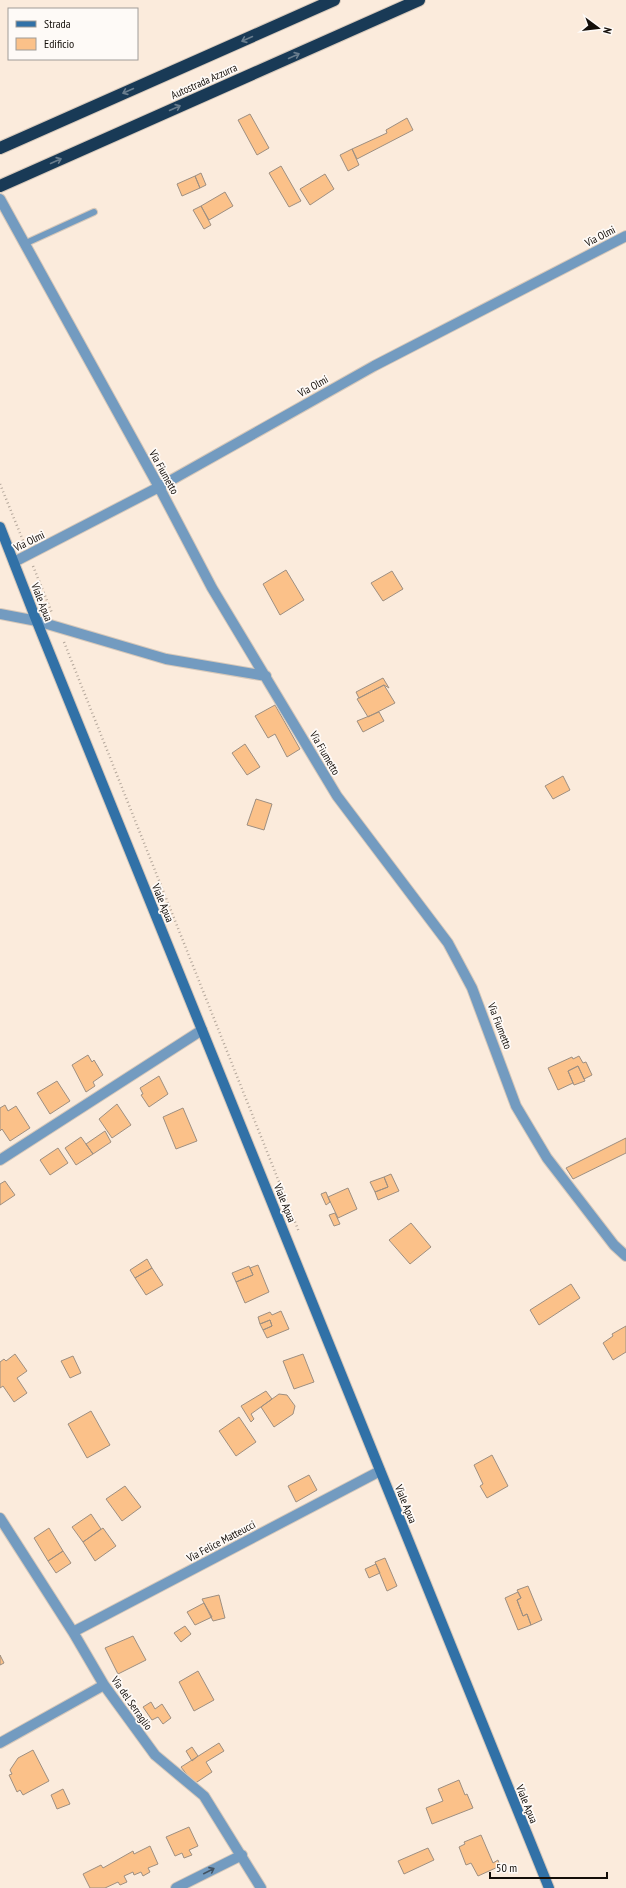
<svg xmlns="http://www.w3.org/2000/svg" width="626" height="1888" viewBox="0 0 626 1888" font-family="'PT Sans Narrow',sans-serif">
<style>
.building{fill:#fbc189;stroke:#9e8f81}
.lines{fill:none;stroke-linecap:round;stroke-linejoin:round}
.lane-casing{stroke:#d6c8ba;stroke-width:8}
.street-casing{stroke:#d6c8ba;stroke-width:12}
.secondary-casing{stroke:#d6c8ba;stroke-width:12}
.highway-casing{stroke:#d6c8ba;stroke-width:14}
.path{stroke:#b4a79b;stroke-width:2.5;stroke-dasharray:1 3;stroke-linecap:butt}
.lane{stroke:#739bc0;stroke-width:6}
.street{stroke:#739bc0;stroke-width:10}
.secondary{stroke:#3171a7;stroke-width:10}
.highway{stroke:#193a56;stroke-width:12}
.oneway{stroke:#697d8e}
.oneway2{stroke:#435464}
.labels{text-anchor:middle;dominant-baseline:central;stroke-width:3.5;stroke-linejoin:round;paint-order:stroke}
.street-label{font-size:11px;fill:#130e09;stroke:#fefaf7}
</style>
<rect width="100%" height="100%" fill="#fbebdc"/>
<path class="building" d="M250,114L269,148L257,155L238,120Z
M407,118L413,130L357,159L352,149L387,133L386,130Z
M352,149L359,165L348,171L340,155Z
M281,166L301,201L289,207L269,173Z
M201,173L206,185L200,188L195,176Z
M325,174L334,189L310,205L300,189Z
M195,176L200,188L182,196L177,184Z
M225,192L233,206L209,220L201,206Z
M201,206L211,225L204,229L193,210Z
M286,570L304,600L280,615L263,584Z
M392,571L403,589L383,601L371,583Z
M383,678L389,688L384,685L359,698L356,692Z
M384,685L395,703L368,717L357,699Z
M275,705L300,749L287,757L275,734L268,738L255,716Z
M379,712L384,721L363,732L357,721Z
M245,744L260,767L247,775L232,753Z
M563,776L570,790L553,799L545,786Z
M256,799L272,804L264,830L247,825Z
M88,1055L92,1062L94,1060L103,1075L93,1082L95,1086L86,1092L72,1065Z
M579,1056L583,1063L586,1062L592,1075L584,1079L578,1066L568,1071L573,1083L558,1090L548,1068L572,1057L573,1059Z
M578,1066L585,1081L574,1085L568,1071Z
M159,1076L168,1094L149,1107L141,1095L143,1094L140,1088Z
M57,1081L70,1101L50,1114L37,1093Z
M117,1104L131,1125L112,1138L99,1119Z
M5,1105L8,1111L16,1106L30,1128L10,1141L2,1129L0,1131V1108Z
M183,1108L197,1141L176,1149L163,1117Z
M105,1131L111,1142L93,1154L86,1144Z
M81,1137L93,1154L76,1165L65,1148Z
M626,1138V1153L573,1179L566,1168Z
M58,1148L68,1163L50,1175L40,1160Z
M391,1174L399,1191L378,1200L375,1192L388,1187L384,1177Z
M384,1177L388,1187L375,1192L370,1182Z
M5,1181L15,1195L0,1205V1184Z
M348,1188L357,1209L338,1218L328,1197Z
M326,1192L330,1202L326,1205L321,1194Z
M335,1213L340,1224L334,1226L329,1215Z
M411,1223L431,1247L410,1264L389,1240Z
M147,1259L152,1268L135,1278L130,1270Z
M258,1265L269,1292L245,1303L236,1282L253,1275L250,1268Z
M249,1266L253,1275L236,1282L232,1273Z
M152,1268L163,1285L146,1295L135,1278Z
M571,1284L580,1298L539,1325L530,1310Z
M281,1311L289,1329L267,1338L263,1330L272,1326L270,1320L260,1324L258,1317L270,1312L272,1315Z
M270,1320L272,1326L263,1330L260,1324Z
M626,1326V1352L613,1360L603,1343L613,1336L612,1334Z
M15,1354L27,1371L17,1378L27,1393L14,1402L3,1386L0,1388V1362L4,1359L6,1361Z
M303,1354L314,1382L294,1389L283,1361Z
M73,1356L81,1373L70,1378L61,1361Z
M266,1391L272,1399L251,1414L254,1419L251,1422L241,1406Z
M279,1394L287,1395L295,1406L293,1414L274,1427L261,1407Z
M91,1411L110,1445L87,1458L68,1424Z
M239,1417L256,1442L236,1456L219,1431Z
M492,1455L508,1486L487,1498L480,1486L483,1484L474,1465Z
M309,1475L317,1490L296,1502L288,1486Z
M125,1486L141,1507L122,1521L106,1499Z
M91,1514L101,1529L83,1542L72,1527Z
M49,1528L63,1551L48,1561L34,1538Z
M103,1528L116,1546L95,1561L83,1542Z
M63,1551L71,1563L56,1573L48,1561Z
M385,1558L397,1586L387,1591L375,1562Z
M376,1564L380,1573L369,1578L365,1569Z
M528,1586L542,1620L531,1625L527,1614L523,1616L517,1600L521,1598L517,1590Z
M518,1592L521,1598L517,1600L523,1616L527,1614L531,1625L518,1630L505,1598Z
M219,1595L225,1618L213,1621L202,1599Z
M204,1603L212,1617L195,1625L187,1612Z
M185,1626L191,1634L181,1642L174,1633Z
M133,1636L146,1660L118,1674L105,1648Z
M0,1655L4,1663L0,1665Z
M198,1671L214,1700L194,1711L179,1682Z
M151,1702L155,1709L162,1704L171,1718L163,1724L158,1717L152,1720L143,1707Z
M219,1743L224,1751L206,1762L212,1772L194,1784L181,1767Z
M192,1747L198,1756L192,1761L186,1751Z
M33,1750L49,1781L23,1795L20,1790L17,1792L9,1775L12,1774L10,1770L18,1758Z
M459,1780L465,1795L467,1794L473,1808L432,1824L426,1808L443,1801L438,1789Z
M63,1789L70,1804L57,1809L51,1795Z
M189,1827L198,1846L189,1850L192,1855L184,1858L182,1853L175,1856L166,1837Z
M481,1835L493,1863L498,1860L500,1866L478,1876L471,1863L466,1865L459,1847L465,1844L464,1842Z
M150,1846L158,1864L148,1868L150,1872L143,1876L141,1872L134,1875L133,1872L124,1876L127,1882L120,1885L118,1882L105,1888H90L83,1874L101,1865L103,1868L133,1851L134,1854Z
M428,1848L434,1860L404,1874L398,1861Z"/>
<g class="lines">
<g class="lane-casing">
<path id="lane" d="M24,244L94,212"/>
</g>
<g class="street-casing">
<path id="street" d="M0,199L159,487L212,588L337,796L448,943L472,988L516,1106L547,1158L614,1245L626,1256
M14,562L159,487L374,366L626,236
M0,614L37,621L166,659L266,676
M0,1160L202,1030
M0,1518L73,1632L104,1685L155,1755L204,1796L261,1888
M73,1632L380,1471
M0,1743L104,1685
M176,1888L242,1855"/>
</g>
<g class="secondary-casing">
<path id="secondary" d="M0,527L35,617L549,1888"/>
</g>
<g class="highway-casing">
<path id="highway" d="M0,148L334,0
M0,186L419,0"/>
</g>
<path class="path" d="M0,484L24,543
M33,566L52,613
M64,642L299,1232"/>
<use href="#lane" class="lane"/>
<use href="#street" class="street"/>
<use href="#secondary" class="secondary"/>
<use href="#highway" class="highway"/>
</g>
<defs><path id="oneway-shaft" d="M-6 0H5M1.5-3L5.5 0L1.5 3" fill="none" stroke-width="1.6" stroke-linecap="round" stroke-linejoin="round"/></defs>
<g class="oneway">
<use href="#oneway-shaft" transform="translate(247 39) rotate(156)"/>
<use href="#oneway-shaft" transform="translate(294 56) rotate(-24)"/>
<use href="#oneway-shaft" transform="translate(128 91) rotate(156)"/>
<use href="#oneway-shaft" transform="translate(175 108) rotate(-24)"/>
<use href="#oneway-shaft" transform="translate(56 161) rotate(-24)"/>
</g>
<use class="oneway2" href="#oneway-shaft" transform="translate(209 1871) rotate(-27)"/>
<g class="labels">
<g class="street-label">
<text transform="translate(204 81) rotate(-24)">Autostrada Azzurra</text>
<text transform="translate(600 236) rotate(-27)">Via Olmi</text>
<text transform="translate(313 386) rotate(-29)">Via Olmi</text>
<text transform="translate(164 472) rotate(61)">Via Fiumetto</text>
<text transform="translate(29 541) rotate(-26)">Via Olmi</text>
<text transform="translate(42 602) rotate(69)">Viale Apua</text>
<text transform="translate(325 753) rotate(60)">Via Fiumetto</text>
<text transform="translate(163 903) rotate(68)">Viale Apua</text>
<text transform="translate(500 1026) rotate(69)">Via Fiumetto</text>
<text transform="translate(285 1203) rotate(68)">Viale Apua</text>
<text transform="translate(406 1504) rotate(68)">Viale Apua</text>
<text transform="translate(221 1541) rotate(-28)">Via Felice Matteucci</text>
<text transform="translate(132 1703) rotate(55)">Via del Serraglio</text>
<text transform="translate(527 1804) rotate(68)">Viale Apua</text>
</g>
</g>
<rect x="8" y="8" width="130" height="52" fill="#fefaf7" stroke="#a09c98"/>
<rect x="16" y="21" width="20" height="6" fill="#3171a7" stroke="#a09c98"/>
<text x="44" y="28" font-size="12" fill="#130e09">Strada</text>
<rect x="16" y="38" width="20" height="12" fill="#fbc189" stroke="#a09c98"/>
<text x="44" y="48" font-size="12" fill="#130e09">Edificio</text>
<g transform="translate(598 28) rotate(105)" stroke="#fefaf7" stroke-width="3" paint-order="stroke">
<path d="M0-3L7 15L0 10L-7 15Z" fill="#130e09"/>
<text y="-6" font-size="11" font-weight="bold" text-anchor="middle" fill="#130e09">N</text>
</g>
<path d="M490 1872v6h117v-6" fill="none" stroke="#130e09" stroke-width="2"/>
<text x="496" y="1872" font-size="12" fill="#130e09" stroke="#fefaf7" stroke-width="3" paint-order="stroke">50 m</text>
</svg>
